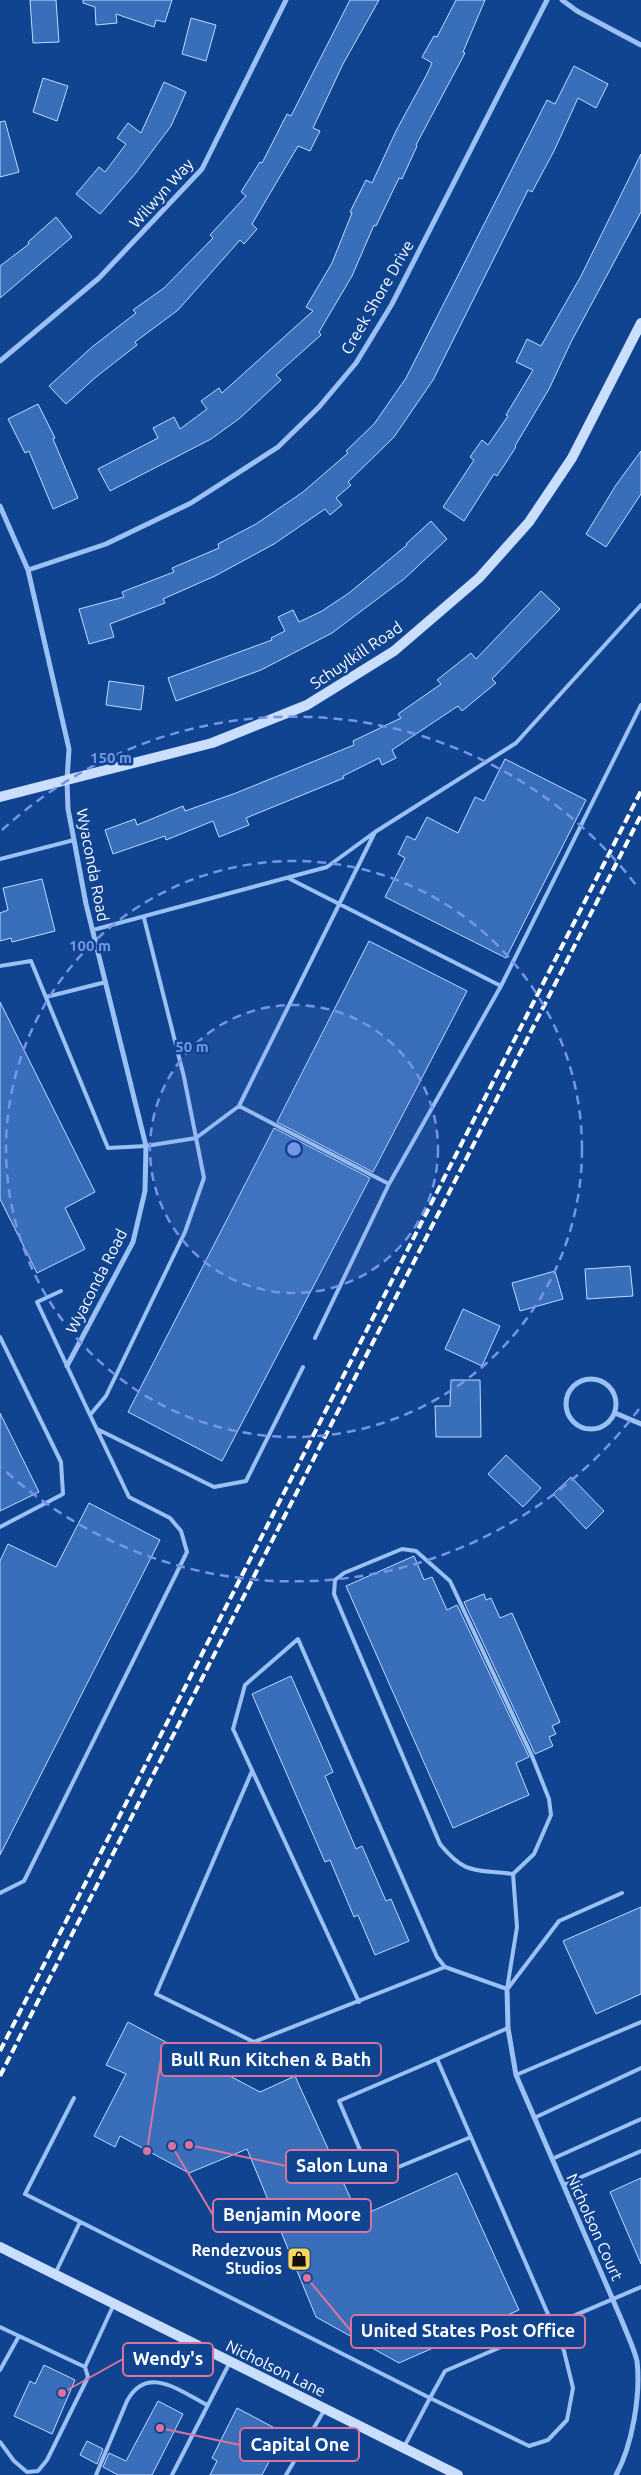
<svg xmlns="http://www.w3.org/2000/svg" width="641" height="2475" viewBox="0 0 641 2475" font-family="Ubuntu,sans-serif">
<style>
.building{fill:#386eba;stroke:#c2dbfe}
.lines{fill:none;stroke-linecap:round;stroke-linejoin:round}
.lane{stroke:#9bc0f3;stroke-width:4}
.street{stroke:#9bc0f3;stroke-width:5}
.secondary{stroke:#cadefd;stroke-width:10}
.rail{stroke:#fff;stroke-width:4;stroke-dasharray:9 4;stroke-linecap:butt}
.ring{fill:none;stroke:#7795e8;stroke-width:2.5;stroke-dasharray:9 6}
.labels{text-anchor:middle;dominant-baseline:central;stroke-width:5;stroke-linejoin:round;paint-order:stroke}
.street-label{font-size:16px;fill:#fff;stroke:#104491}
.poi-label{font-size:16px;font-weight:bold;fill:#fff;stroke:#104491;text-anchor:end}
.centre{fill:#7795e8;stroke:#104491;stroke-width:2.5}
.ring-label{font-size:15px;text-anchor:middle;font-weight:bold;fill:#7795e8;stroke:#104491;stroke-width:5;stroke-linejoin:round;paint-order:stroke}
.leader{fill:none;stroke:#da749d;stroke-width:2}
.callout-dot{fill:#da749d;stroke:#104491;stroke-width:2}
.callout{fill:#104491;stroke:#da749d;stroke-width:2}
.callout-label{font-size:18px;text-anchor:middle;font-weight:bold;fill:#fff}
</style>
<rect width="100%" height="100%" fill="#104491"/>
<path class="building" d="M30,0H56L59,42L33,43Z
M83,0H172L165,22L156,20L154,27L116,14L117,23L96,25L95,7L83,3Z
M350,0H379L343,64L313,128L320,131L310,151L298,146L252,224L257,229L244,244L240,240L178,310L135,342L137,345L96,377L66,404L49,386L92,347L136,313L133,310L164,288L213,238L210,235L246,196L241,192L260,162L262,163L287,114L291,116Z
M456,0H485L463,52L465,53L416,145L417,146L402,179L399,178L376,226L374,225L352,276L319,332L321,335L276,375L281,380L240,418L211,439L110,491L98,469L158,438L153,428L174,417L180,429L207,409L201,401L219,388L222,393L313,311L306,307L332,263L352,213L350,212L366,180L372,183L396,131L427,74L432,63L422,57L434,36L437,37Z
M191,18L216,25L206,61L182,54Z
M574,66L608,84L596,108L578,98L554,151L532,192L528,190L433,380L394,437L348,482L351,485L336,498L342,505L330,515L325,509L274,544L215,576L163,599L165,603L110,624L114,637L89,644L79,609L124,597L122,592L174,572L172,568L219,548L218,544L256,524L303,492L348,453L346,451L374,424L406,378L547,100L555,104Z
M43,78L68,86L57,121L33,112Z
M164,82L186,92L171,126L135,174L100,214L76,194L99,167L105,172L126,144L117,138L128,123L141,133Z
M5,121L19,172L0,177V122Z
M641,154V212L571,342L549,389L515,446L516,447L497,476L494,474L464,521L443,507L474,460L470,457L482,440L488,445L508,416L506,415L533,370L516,362L527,339L541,346L581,276Z
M56,217L72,237L0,298V266L29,244L28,242Z
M38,404L55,438L53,439L78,498L53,509L29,451L25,453L8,419Z
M641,451V494L606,547L586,534L616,485Z
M431,521L447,539L404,579L332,633L261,670L176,701L168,678L272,640L271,638L285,631L278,617L293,610L299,622L322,611L349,593L407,545L406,544Z
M541,591L560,609L492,679L496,683L462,711L458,706L392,750L396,758L382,765L379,758L343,776L344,778L246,818L249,825L219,837L213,821L166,840L165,836L113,854L105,830L135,819L137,825L183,806L185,811L236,793L354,745L353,741L401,718L398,714L441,684L437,680L471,653L476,659Z
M109,681L144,686L141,710L106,705Z
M505,759L586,800L506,958L385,897L405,858L398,854L407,836L415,840L427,817L458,833L475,797L484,801Z
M42,879L55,931L12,942L11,938L0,941V913L8,910L3,888Z
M369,941L467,991L373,1172L277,1122Z
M0,1002L95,1192L65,1208L85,1249L37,1273L0,1199Z
M274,1128L370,1178L222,1461L128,1412Z
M630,1266L633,1296L587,1299L585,1269Z
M555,1271L563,1299L520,1311L512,1283Z
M463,1309L500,1326L482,1366L445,1349Z
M451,1380H480L481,1437H436L435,1406H450Z
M0,1413L39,1492L0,1511Z
M506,1455L541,1488L523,1507L488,1474Z
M571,1477L604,1511L586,1529L553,1494Z
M89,1503L160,1540L0,1855V1561L8,1544L56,1567Z
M414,1556L424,1580L432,1577L447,1610L457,1605L529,1757L516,1763L529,1795L453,1828L346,1586Z
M484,1594L486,1600L491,1598L500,1618L512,1613L560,1722L552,1726L556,1734L549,1737L553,1746L535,1754L464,1602Z
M291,1676L333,1772L325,1776L356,1849L362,1846L386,1901L391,1899L409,1941L375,1955L358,1915L354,1917L330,1860L325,1862L252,1694Z
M641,1907V1994L596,2014L563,1941Z
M128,2022L260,2092L295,2076L359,2217L457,2173L519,2310L399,2363L316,2317L247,2149L189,2173L120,2136L115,2147L94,2136L126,2074L106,2065Z
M641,2178V2264L610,2192Z
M44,2365L75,2380L52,2434L14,2416L30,2381L35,2384Z
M158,2401L183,2414L152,2475H118L103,2467L109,2453L126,2461Z
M237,2408L284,2433L262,2475H210L217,2461L212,2458Z
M87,2441L103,2449L97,2464L80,2455Z"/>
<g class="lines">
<path class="lane" d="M0,859L74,840
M290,879L501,986L389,1184
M93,930L327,867L375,832L516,743L641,605
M0,966L31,961L108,1148L146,1146L196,1138L239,1106L375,832
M501,986L641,705
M46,997L106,982
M239,1106L389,1184L315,1338
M61,1291L37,1302L90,1415
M0,1337L61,1462L63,1494L0,1527
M97,1429L214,1487L246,1481L303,1367
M252,1771L156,1994L254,2042L445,1967
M0,1893L24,1881L187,1552L181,1531L170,1518L129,1497L90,1415L106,1396L185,1232L204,1178L184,1077L144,918
M509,1987L559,1921L622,1893
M507,1989L517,1927L513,1874C475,1869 466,1876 440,1844L334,1594L335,1580L344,1573L402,1549L416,1551L450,1581L532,1756L549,1799L551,1815L534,1854L513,1874
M359,2002L233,1729L245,1685L298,1639L437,1957L445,1967L507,1989
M437,2059L508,2028
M516,2075L641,2022
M74,2098L25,2194L430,2398L445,2371L641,2287
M534,2118L641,2068
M552,2159L641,2119
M563,2185L641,2151
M55,2274L80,2222
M0,2327L85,2367L114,2304
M0,2370L19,2336
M0,2442L14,2461L27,2472L38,2471L47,2460L88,2377L85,2367
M404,2447L430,2398L529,2446L548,2440L567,2420L573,2388L564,2351L437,2059L339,2101L372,2178L471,2137
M96,2475L127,2401C147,2364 180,2391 207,2405
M172,2475L230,2362
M286,2475L325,2409"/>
<path class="street" d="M562,0L577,11L641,45
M0,361L99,278L202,169L286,0
M0,506L28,570L69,749L67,781L68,809L74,840L86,904L146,1146L145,1191L133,1242L67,1366
M28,570L106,544L191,503L278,447L319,407L356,363L392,304L547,0
M566 1404a25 25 0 1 1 50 0a25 25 0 1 1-50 0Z
M615,1413L641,1424
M507,1989L508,2028L516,2075L622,2321C627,2334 634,2348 637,2361C641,2395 632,2446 616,2475"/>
<path class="secondary" d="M0,797L212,743L307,705L394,651L479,578L529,522L572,458L641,323
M0,2247L458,2475"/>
<path class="rail" d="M0,2051L641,791
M0,2076L641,815"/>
</g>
<circle cx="294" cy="1149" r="144" fill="#7795e8" fill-opacity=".12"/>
<g class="ring">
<circle cx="294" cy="1149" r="144"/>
<circle cx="294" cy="1149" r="288"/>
<path d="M639 1409A432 432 0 0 1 2 1468M2 830A432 432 0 0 1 639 889"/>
</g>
<defs>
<g id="shop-square" transform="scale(1.25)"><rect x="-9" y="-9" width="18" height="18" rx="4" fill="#ffd65d" stroke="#104491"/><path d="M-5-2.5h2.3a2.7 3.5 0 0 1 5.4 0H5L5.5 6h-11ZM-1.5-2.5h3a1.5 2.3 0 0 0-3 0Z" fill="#111"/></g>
</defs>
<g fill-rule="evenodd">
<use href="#shop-square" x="299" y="2259"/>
</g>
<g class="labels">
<g class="street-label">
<text transform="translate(161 193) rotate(-48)">Wilwyn Way</text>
<text transform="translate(377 297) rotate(-60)">Creek Shore Drive</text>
<text transform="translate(356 655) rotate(-34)">Schuylkill Road</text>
<text transform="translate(93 865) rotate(79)">Wyaconda Road</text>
<text transform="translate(96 1281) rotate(-63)">Wyaconda Road</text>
<text transform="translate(595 2227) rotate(66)">Nicholson Court</text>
<text transform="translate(276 2368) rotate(26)">Nicholson Lane</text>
</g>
<g class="poi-label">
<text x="282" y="2250">Rendezvous<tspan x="282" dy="18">Studios</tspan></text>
</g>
</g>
<circle cx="294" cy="1149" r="8" class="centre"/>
<g class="ring-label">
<text x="111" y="763">150 m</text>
<text x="90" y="951">100 m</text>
<text x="192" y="1052">50 m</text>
</g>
<path class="leader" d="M147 2151L161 2059M189 2145L286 2166M172 2146L213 2215M307 2278L351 2331M62 2393L123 2359M160 2428L240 2445"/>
<g class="callout-dot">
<circle cx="147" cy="2151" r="5"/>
<circle cx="189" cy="2145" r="5"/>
<circle cx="172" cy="2146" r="5"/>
<circle cx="307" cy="2278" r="5"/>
<circle cx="62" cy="2393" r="5"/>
<circle cx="160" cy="2428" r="5"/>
</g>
<g class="callout">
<rect x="161" y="2043" width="220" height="33" rx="5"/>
<rect x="286" y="2150" width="112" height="33" rx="5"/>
<rect x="213" y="2199" width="158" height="33" rx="5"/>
<rect x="351" y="2315" width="234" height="33" rx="5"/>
<rect x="123" y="2343" width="90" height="33" rx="5"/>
<rect x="240" y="2428" width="119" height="33" rx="5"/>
</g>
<g class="callout-label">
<text x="271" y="2066">Bull Run Kitchen &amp; Bath</text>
<text x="342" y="2172">Salon Luna</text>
<text x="292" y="2221">Benjamin Moore</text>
<text x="468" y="2337">United States Post Office</text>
<text x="168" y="2365">Wendy's</text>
<text x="300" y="2451">Capital One</text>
</g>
</svg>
